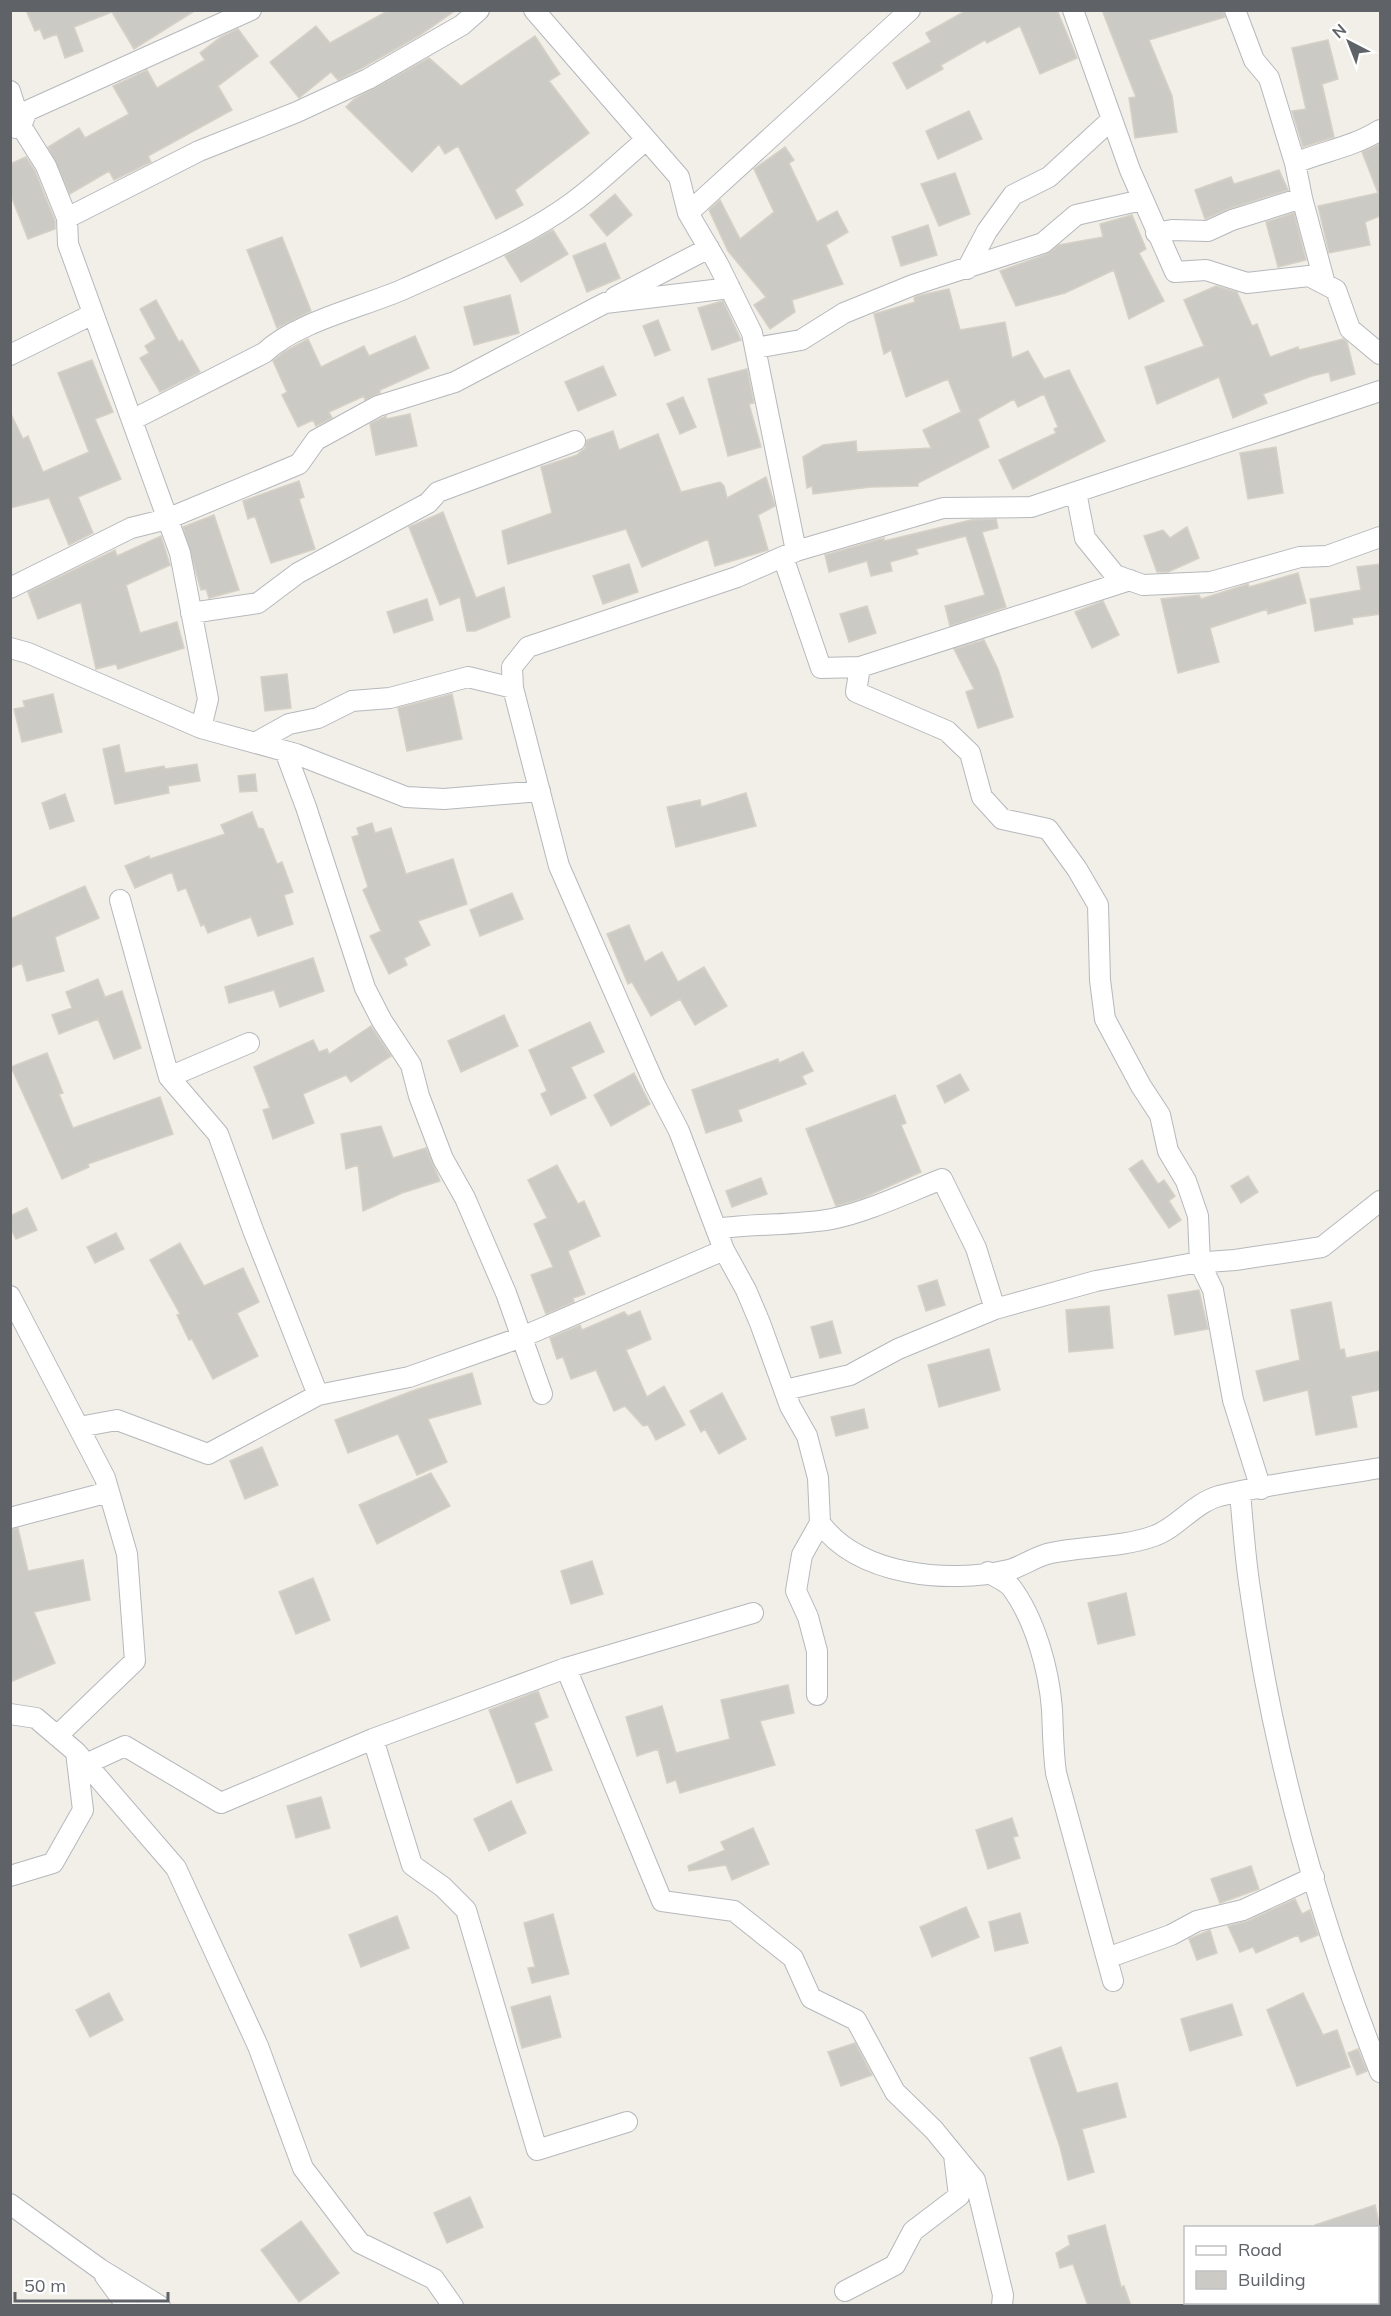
<svg xmlns="http://www.w3.org/2000/svg" width="1391" height="2316" viewBox="0 0 1391 2316" font-family="Mulish,sans-serif">
<style>
.building{fill:#cccac5;stroke:#d6d1c6;stroke-width:1.5}
.lines{fill:none;stroke-linecap:round;stroke-linejoin:round}
.minor-casing{stroke:#b5b8bc;stroke-width:22}
.minor{stroke:#fff;stroke-width:20}
</style>
<rect width="100%" height="100%" fill="#f1efe8"/>
<path class="building" d="M26,10H196L134,49L112,12L74,27L83,51L65,58L57,34L44,39L40,29L35,31Z
M389,10H456L420,35L362,68L338,80L331,72L299,98L270,62L316,26L330,43Z
M967,10H1057L1077,58L1040,74L1020,26L987,43L985,40L941,65L943,69L907,89L893,63L931,42L926,33Z
M1102,10H1223L1225,17L1149,40L1172,96L1177,132L1135,138L1129,98L1136,97Z
M238,29L258,56L218,86L232,110L148,156L151,162L114,180L109,171L70,194L48,147L79,128L85,138L129,114L113,86L147,70L157,88L205,60L200,53L221,37Z
M535,36L560,74L549,81L589,133L515,190L523,205L496,219L458,146L445,154L439,144L412,172L346,107L354,99L429,58L461,86Z
M1328,40L1338,79L1322,84L1334,137L1303,147L1292,111L1306,109L1292,48Z
M969,111L982,139L938,159L926,131Z
M1380,144V216L1365,222L1370,245L1329,253L1318,206L1378,193L1362,152Z
M785,147L794,160L789,163L817,222L837,211L848,232L826,245L843,284L792,300L795,312L770,329L754,305L766,297L728,251L709,210L720,200L740,239L774,212L754,169Z
M26,157L35,171L55,221V229L28,239L10,193V164Z
M1279,170L1288,190L1228,209L1205,219L1195,190L1231,177L1234,184Z
M955,173L970,214L939,226L921,184Z
M615,194L632,215L607,236L590,215Z
M1294,213L1306,260L1278,267L1266,222Z
M1132,215L1146,249L1139,253L1164,301L1129,319L1114,270L1065,293L1016,306L1000,271L1047,254L1059,245L1103,237L1100,224Z
M928,225L937,255L901,266L892,237Z
M553,230L568,254L521,282L505,256Z
M282,237L311,311L277,328L247,250Z
M605,243L620,278L587,292L573,256Z
M1216,286L1237,292L1252,326L1257,324L1270,357L1298,347L1299,350L1343,339L1347,342L1355,374L1331,381L1329,372L1312,376L1263,394L1267,403L1233,418L1219,377L1157,404L1145,367L1204,346L1184,300Z
M949,289L960,330L1005,322L1012,358L1028,351L1044,379L1069,370L1105,441L1013,489L999,460L1056,433L1054,429L1058,427L1044,394L1018,407L1014,399L978,419L989,447L918,483V486L871,487L813,494L812,486L807,488L803,457L823,445L856,441L857,452L931,448L923,430L961,412L948,379L906,397L891,350L884,354L874,314L915,302L914,298L917,296Z
M510,295L519,333L474,345L464,307Z
M156,300L179,342L182,340L200,372L160,392L140,358L149,353L145,346L156,339L140,309Z
M723,301L741,340L712,350L698,308Z
M658,320L670,350L655,356L643,326Z
M415,336L429,368L380,390V393L365,400L364,396L329,412L332,418L316,426L313,420L298,427L282,395L287,392L273,361L284,352L308,339L321,367L364,346L369,356Z
M92,360L113,412L95,419L121,479L78,497L93,533L69,545L49,498L10,508V412L23,439L28,436L43,472L89,452L58,373Z
M603,366L616,395L578,411L565,382Z
M747,369L754,403L749,404L761,447L728,456L708,379Z
M683,397L696,427L680,434L667,404Z
M410,414L417,446L376,455L370,424L386,416V419Z
M613,431L619,450L658,434L681,492L720,482L724,486L727,498L766,477L775,506L758,515L768,550L715,566L708,539L642,567L626,529L508,564L502,531L552,513L541,467L577,455L585,448L587,440Z
M1276,447L1283,493L1248,499L1240,453Z
M299,481L304,497L299,499L315,549L271,563L255,516L248,519L243,501Z
M443,512L476,598L504,587L510,617L475,631H467L460,597L440,605L409,527Z
M214,515L239,590L209,598L206,589L201,590L183,527Z
M996,519L998,528L982,532L1006,607L950,626L945,606L985,595L966,536L916,549L918,554L890,562L892,571L871,576L867,561L829,572L825,555L884,538V541L971,520Z
M1187,527L1199,558L1168,572H1157L1144,536L1163,530L1170,538Z
M161,536L170,565L126,585L140,633L177,622L184,648L118,669L116,664L96,669L81,602L38,619L28,592L115,550L117,556Z
M629,564L638,592L603,604L593,576Z
M1380,564V614L1352,618L1353,624L1315,631L1310,599L1361,590L1357,567Z
M1298,573L1306,603L1268,614L1267,609L1210,628L1219,662L1178,673L1161,599L1199,595L1201,599L1248,584L1249,587Z
M427,599L433,620L394,633L387,612Z
M1103,601L1119,635L1092,648L1075,612Z
M867,606L876,633L849,642L840,614Z
M984,640L998,669L1013,717L978,728L966,692L974,689L954,649Z
M287,674L291,708L265,711L261,677Z
M53,694L62,732L22,742L14,709L25,707L23,701Z
M452,694L462,739L407,751L398,708Z
M119,745L125,773L164,766L165,769L197,764L200,781L168,786L169,793L115,804L103,749Z
M255,774L257,791L240,792L238,776Z
M746,793L756,826L676,847L667,807L700,800L701,807Z
M65,794L74,821L50,829L42,803Z
M252,812L258,828L263,829L277,864L282,862L293,892L284,895L293,924L258,936L251,917L208,933L204,924L201,926L186,888L178,891L172,872L135,888L125,866L149,856L150,859L225,834L221,825Z
M372,823L375,833L391,828L406,874L453,859L467,904L418,921L430,945L404,958L407,965L389,974L370,936L381,931L363,890L368,887L352,837L359,835L357,828Z
M85,886L99,918L55,937L64,971L27,981L22,963L10,968V919Z
M512,893L523,919L480,936L470,910Z
M629,925L645,962L662,952L678,982L704,967L727,1006L695,1025L680,999L651,1016L632,982L628,984L607,934Z
M313,958L324,991L280,1007L274,990L229,1003L225,987Z
M98,979L105,997L122,991L141,1048L114,1059L98,1019L59,1034L52,1015L72,1008L66,992Z
M504,1015L518,1046L461,1072L448,1041Z
M590,1022L604,1052L571,1067L586,1098L551,1115L541,1094L547,1091L529,1050Z
M371,1026L391,1056L351,1082L346,1075L303,1094L314,1123L273,1139L263,1110L270,1108L254,1067L313,1040L319,1052L327,1049L329,1054Z
M803,1052L813,1071L802,1076L806,1084L738,1110L742,1121L706,1133L692,1090L778,1059L779,1063Z
M47,1053L63,1093L59,1094L73,1128L160,1097L173,1134L88,1164L89,1167L62,1179L11,1067Z
M634,1073L650,1104L611,1126L594,1095Z
M960,1074L969,1090L945,1103L937,1086Z
M895,1095L906,1123L901,1125L921,1172L863,1198L836,1206L806,1129Z
M381,1126L393,1158L426,1148L440,1181L402,1193L363,1211L358,1165L346,1169L341,1134Z
M1142,1160L1158,1184L1164,1180L1175,1196L1169,1201L1181,1220L1169,1228L1129,1169Z
M557,1165L578,1204L584,1201L600,1236L568,1251L585,1294L573,1298L574,1302L546,1314L531,1275L553,1267L534,1224L547,1218L528,1180Z
M1248,1176L1258,1192L1241,1203L1231,1186Z
M761,1178L767,1194L732,1207L726,1191Z
M27,1208L37,1230L16,1239L10,1227V1216Z
M116,1233L124,1249L95,1263L87,1247Z
M180,1243L204,1286L243,1268L259,1302L237,1313L258,1356L213,1379L192,1339L189,1340L177,1315L180,1314L150,1260Z
M937,1280L945,1305L926,1311L918,1286Z
M1199,1290L1208,1329L1175,1335L1168,1295Z
M1331,1302L1340,1350L1344,1349L1346,1358L1380,1351V1390L1351,1396L1357,1427L1316,1435L1308,1390L1264,1401L1256,1371L1300,1360L1291,1310Z
M1109,1306L1113,1348L1069,1352L1066,1310Z
M640,1311L651,1339L626,1350L647,1397L664,1386L685,1425L656,1440L648,1425L643,1426L625,1406L614,1411L596,1370L571,1379L563,1357L557,1359L550,1338L580,1325L582,1330L624,1312L628,1316Z
M832,1321L841,1353L820,1358L811,1327Z
M989,1349L1000,1390L939,1407L928,1365Z
M472,1373L481,1404L428,1419L447,1462L417,1475L398,1434L348,1453L335,1420L415,1390Z
M722,1393L746,1439L719,1454L705,1429L701,1432L690,1411Z
M864,1409L868,1428L836,1436L831,1417Z
M262,1447L278,1485L245,1499L230,1461Z
M431,1473L450,1506L377,1544L359,1505Z
M18,1528L28,1571L83,1560L90,1600L34,1612L55,1663L10,1682V1530Z
M592,1561L603,1594L571,1604L561,1571Z
M313,1578L330,1620L296,1634L279,1592Z
M1126,1593L1135,1635L1098,1644L1088,1603Z
M788,1685L794,1713L760,1721L775,1765L680,1793L676,1780L667,1783L658,1749L637,1756L626,1717L662,1706L676,1753L730,1739L721,1700Z
M538,1691L548,1717L534,1723L552,1770L517,1783L489,1710Z
M321,1797L330,1828L296,1838L287,1806Z
M511,1801L526,1833L489,1851L474,1819Z
M1012,1818L1018,1836L1013,1837L1020,1858L988,1869L976,1830Z
M753,1828L769,1864L732,1880L726,1865L689,1871L688,1866L725,1850L721,1842Z
M1251,1866L1259,1889L1220,1903L1211,1879Z
M1295,1899L1302,1914L1310,1910L1318,1935L1301,1942L1298,1935L1256,1953L1253,1947L1240,1952L1228,1926L1248,1921Z
M966,1907L979,1937L932,1957L920,1927Z
M1020,1913L1028,1943L995,1951L989,1922Z
M553,1914L569,1974L532,1983L528,1968L535,1967L524,1923Z
M397,1916L409,1948L361,1967L349,1935Z
M1210,1930L1217,1953L1197,1960L1189,1939Z
M109,1993L123,2020L90,2037L76,2010Z
M1303,1993L1323,2035L1337,2030L1350,2067L1297,2086L1267,2010Z
M550,1996L561,2037L522,2048L511,2007Z
M1232,2004L1242,2035L1190,2051L1181,2019Z
M855,2043L872,2075L841,2086L828,2052Z
M1061,2047L1077,2093L1117,2083L1126,2117L1082,2129L1094,2172L1068,2180L1060,2147L1030,2058Z
M1358,2049L1367,2071L1357,2075L1348,2053Z
M470,2197L483,2227L447,2243L434,2213Z
M1375,2205L1380,2228H1316L1315,2225Z
M301,2221L339,2273L299,2302L261,2250Z
M1105,2225L1121,2287L1124,2286L1131,2306H1088L1073,2264L1060,2268L1056,2253L1070,2245L1068,2236Z"/>
<g class="lines">
<g class="minor-casing">
<path id="minor" d="M534,10L679,177L688,213L910,10
M1073,10L1130,170L1175,272L1206,270L1247,283L1309,276L1336,290L1350,329L1380,354
M1235,10L1254,60L1269,78L1295,163
M10,91L21,126L46,166L67,218L68,244L180,553L208,699L201,728
M16,128L21,126L27,111L251,10
M1302,198L1295,163C1324,151 1353,147 1380,130
M688,213L718,264L752,333L796,551L943,508L1031,507L1380,391
M67,218L199,151L297,112L368,79L462,25L479,10
M1156,233L1172,230L1208,231L1232,220L1302,198L1325,284
M967,269L987,231L1013,195L1049,177L1111,120
M615,297L709,248
M755,348L801,340L844,313L913,285L1043,243L1076,215L1142,200
M10,355L93,314
M132,420L264,353C296,322 363,307 404,289C461,263 523,239 573,202C599,183 622,160 646,140
M1076,492L1085,538L1115,575L1143,585L1211,582L1300,557L1327,556L1380,537
M783,557L821,668L860,667L1130,580
M10,588L131,528L167,519L299,464L316,440L378,406L455,382L605,303L730,288
M191,613L258,603L298,573L428,503L438,492L575,441
M10,648L28,653L201,728L296,754L406,797L444,799L540,791
M860,667L856,692L947,731L970,753L982,797L1002,819L1048,829L1077,869L1098,905L1100,980L1105,1019L1141,1086L1160,1115L1168,1151L1186,1181L1198,1216L1200,1263L1213,1290L1233,1400L1261,1489
M255,743L289,724L318,718L352,701L390,698L468,677L513,688
M285,751L306,807L365,988L382,1021L411,1065L419,1096L443,1159L465,1198L506,1293L542,1394
M169,1077L249,1043
M716,1229C755,1223 794,1226 832,1219C870,1211 906,1193 942,1179L976,1248L995,1309L898,1349L850,1375L785,1390
M724,1250L746,1290L760,1323L790,1406L807,1436L818,1478L820,1523L802,1555L796,1591L808,1617L817,1651V1695
M10,1296L105,1478L127,1554L135,1661L57,1736
M995,1309L1096,1281L1194,1263L1235,1260L1322,1247L1380,1201
M318,1395L409,1377L522,1337L724,1250L679,1131L655,1085L559,866L513,688L512,667L528,647L737,577L796,551
M79,1427L117,1420L208,1454L318,1395L253,1230L218,1134L169,1077L120,900
M1240,1493C1243,1525 1245,1557 1250,1589C1273,1753 1319,1918 1380,2072
M10,1518L109,1492
M820,1523C859,1576 948,1584 1009,1570C1023,1566 1036,1556 1051,1553C1085,1546 1120,1548 1154,1536C1177,1528 1194,1503 1219,1496C1272,1483 1327,1477 1380,1468
M988,1572C995,1577 1006,1581 1011,1587C1035,1619 1049,1670 1052,1709C1053,1731 1053,1751 1056,1773L1113,1981
M566,1668L662,1901L734,1911L793,1958L811,1998L856,2020L895,2092L934,2130L975,2180L1003,2295L1002,2306
M10,1714L36,1718L76,1752L83,1810L53,1863L10,1876
M373,1739L566,1668L753,1613
M76,1752L176,1868L258,2046L303,2168L360,2243L434,2279L453,2306
M86,1764L125,1746L221,1803L373,1739L412,1865L443,1887L466,1910L537,2150L627,2122
M1107,1958L1171,1935L1197,1921L1243,1910L1314,1877
M10,2204L100,2269L160,2306
M105,2276L127,2306
M845,2291L895,2265L913,2231L959,2196L954,2155"/>
</g>
<use href="#minor" class="minor"/>
</g>
<rect width="1391" height="2316" fill="none" stroke="#5f6368" stroke-width="24"/>
<rect x="1184" y="2226" width="195" height="78" fill="#ffffff" stroke="#bfc1c3" stroke-width="1.5"/>
<rect x="1196" y="2246" width="30" height="9" fill="#ffffff" stroke="#bfc1c3" stroke-width="1.5"/>
<text x="1238" y="2256" font-size="18" fill="#5f6368">Road</text>
<rect x="1196" y="2271" width="30" height="18" fill="#cccac5" stroke="#bfc1c3" stroke-width="1.5"/>
<text x="1238" y="2286" font-size="18" fill="#5f6368">Building</text>
<g transform="translate(1349 42) rotate(318)" stroke="#ffffff" stroke-width="4.5" paint-order="stroke">
<path d="M0-4.5L10 22L0 15L-10 22Z" fill="#5f6368"/>
<text y="-9" font-size="16" font-weight="bold" text-anchor="middle" fill="#5f6368">N</text>
</g>
<path d="M15 2292v9h153v-9" fill="none" stroke="#5f6368" stroke-width="3"/>
<text x="24" y="2292" font-size="18" fill="#5f6368" stroke="#ffffff" stroke-width="4.5" paint-order="stroke">50 m</text>
</svg>
